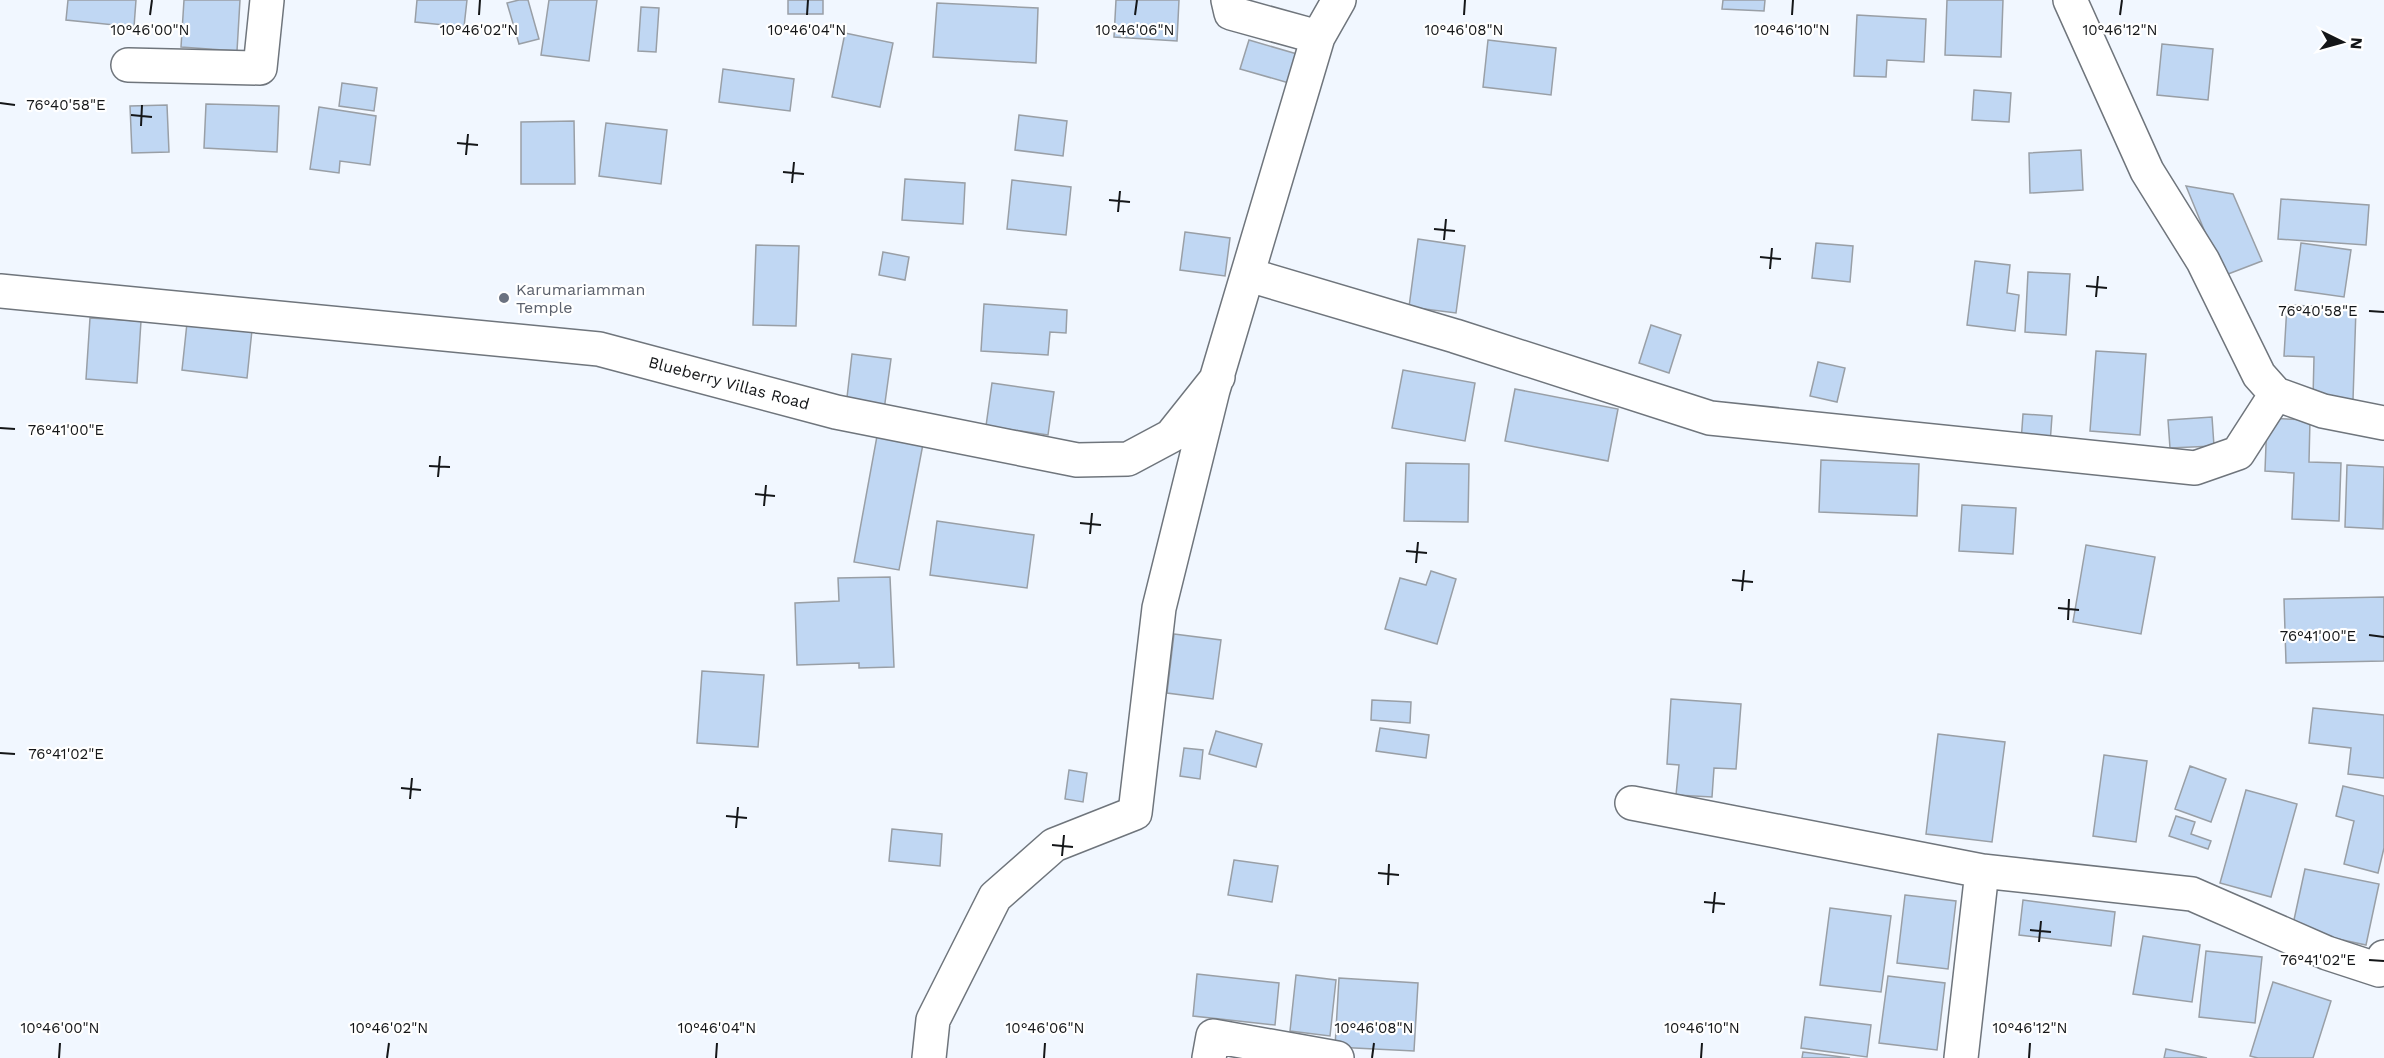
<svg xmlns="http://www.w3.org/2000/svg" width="2384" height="1058" viewBox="0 0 2384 1058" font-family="'Work Sans',sans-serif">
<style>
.building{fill:#c0d7f3;stroke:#999fa6;stroke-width:1.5}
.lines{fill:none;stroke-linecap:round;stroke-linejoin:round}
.street-casing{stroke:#6f757c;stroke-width:36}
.street{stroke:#fff;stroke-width:33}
.ticks{fill:none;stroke:#141618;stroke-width:2}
.worship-dot{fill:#6b7280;stroke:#fff;stroke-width:2}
.labels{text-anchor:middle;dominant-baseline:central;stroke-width:4.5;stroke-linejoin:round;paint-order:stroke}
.worship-label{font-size:16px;fill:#5b616d;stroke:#fff;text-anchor:start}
.street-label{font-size:16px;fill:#141618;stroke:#fff}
.ticks-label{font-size:15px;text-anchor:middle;fill:#141618;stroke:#fff;stroke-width:4.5;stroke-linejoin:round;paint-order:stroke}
</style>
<rect width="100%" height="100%" fill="#f1f7ff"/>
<path class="building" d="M68,0H136L134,27L66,20Z
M184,0H240L237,51L181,47Z
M417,0H467L464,27L415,22Z
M519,0H528L539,39L519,44L507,3Z
M549,0H597L589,61L541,55Z
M788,0H823V14H788Z
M1116,0H1179L1177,41L1114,37Z
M1723,0H1765L1764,11L1722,9Z
M1947,0H2003L2001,57L1945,55Z
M937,3L1038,8L1036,63L933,57Z
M641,7L659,8L656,52L638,51Z
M1857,15L1926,19L1924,62L1887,60L1886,77L1854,76Z
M845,33L893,43L880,107L832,97Z
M1249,40L1304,56L1296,85L1240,69Z
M1488,40L1556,48L1551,95L1483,87Z
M2162,44L2213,49L2208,100L2157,95Z
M723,69L794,79L790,111L719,102Z
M342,83L377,88L374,111L339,106Z
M1974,90L2011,93L2009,122L1972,120Z
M206,104L279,106L277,152L204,148Z
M167,105L169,152L132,153L130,106Z
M319,107L376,116L370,165L340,161L339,173L310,169Z
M1019,115L1067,121L1063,156L1015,150Z
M574,121L575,184H521V122Z
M606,123L667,130L661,184L599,176Z
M2081,150L2083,190L2030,193L2029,153Z
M905,179L965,183L963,224L902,220Z
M1012,180L1071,187L1066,235L1007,229Z
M2186,186L2233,194L2262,261L2223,276Z
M2281,199L2369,205L2366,245L2278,239Z
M1185,232L1230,238L1225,276L1180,270Z
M1418,239L1465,246L1456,313L1409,307Z
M1816,243L1853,246L1850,282L1812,278Z
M2301,243L2351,250L2344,297L2295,290Z
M756,245L799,246L796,326L753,325Z
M883,252L909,257L905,280L879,275Z
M1975,261L2010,265L2007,293L2019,295L2015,331L1967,325Z
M2028,272L2070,274L2066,335L2025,332Z
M984,304L1067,310L1066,333L1050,332L1048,355L981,351Z
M2287,305L2356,308L2353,400L2313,398L2314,357L2284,356Z
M90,318L141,321L137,383L86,379Z
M187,323L252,330L247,378L182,370Z
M1651,325L1681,335L1669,373L1639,363Z
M2096,351L2146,354L2140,435L2090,431Z
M852,354L891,359L884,410L846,406Z
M1818,362L1845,368L1837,402L1810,396Z
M1403,370L1475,383L1465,441L1392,428Z
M992,383L1054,392L1048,435L986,426Z
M1515,389L1618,409L1608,461L1505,441Z
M2023,414L2052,416L2050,444L2021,442Z
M2212,417L2214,446L2170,448L2168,420Z
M2267,418L2310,420L2309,462L2341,463L2339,521L2292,519L2294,473L2265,471Z
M877,436L923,444L899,570L854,562Z
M1821,460L1919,464L1917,516L1819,512Z
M1406,463L1469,464L1468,522L1404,521Z
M2347,465L2384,467L2383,529L2345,527Z
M1962,505L2016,508L2013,554L1959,551Z
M937,521L1034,535L1027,588L930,575Z
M2086,545L2155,557L2141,634L2073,622Z
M1431,571L1456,579L1437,644L1385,629L1400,578L1426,585Z
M890,577L894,667L859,668V663L797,665L795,603L839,601L838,578Z
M2384,597V661L2286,663L2284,599Z
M1174,634L1221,640L1213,699L1167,693Z
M702,671L764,675L758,747L697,743Z
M1671,699L1741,704L1736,769L1714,768L1712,797L1676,795L1679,765L1667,764Z
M1372,700L1411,702L1410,723L1371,720Z
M2313,708L2384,715V778L2348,774L2351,748L2309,743Z
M1380,728L1429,735L1426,758L1376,751Z
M1216,731L1262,744L1256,767L1209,754Z
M1938,734L2005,742L1992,842L1926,834Z
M1184,748L1203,750L1200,779L1180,776Z
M2104,755L2147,761L2136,842L2093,836Z
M2190,766L2226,779L2211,822L2175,809Z
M1069,770L1087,773L1083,802L1065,799Z
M2343,786L2384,796V848L2378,873L2344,864L2354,821L2336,816Z
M2246,790L2297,804L2271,897L2220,883Z
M2176,816L2195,822L2191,834L2211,841L2208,849L2169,836Z
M892,829L942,834L940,866L889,861Z
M1234,860L1278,866L1272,902L1228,895Z
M2305,869L2379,884L2366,945L2292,929Z
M1905,895L1956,901L1948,969L1897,963Z
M2023,900L2115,912L2111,946L2019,935Z
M1830,908L1891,916L1881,992L1820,985Z
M2143,936L2200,945L2192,1002L2133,994Z
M2206,951L2262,957L2255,1023L2199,1017Z
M1197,974L1279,983L1275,1025L1193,1016Z
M1296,975L1336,980L1330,1036L1290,1031Z
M1888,976L1945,983L1937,1050L1879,1043Z
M1339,978L1418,983L1414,1051L1335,1047Z
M2273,982L2331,1001L2313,1058H2258L2250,1056Z
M1805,1017L1871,1025L1867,1057L1801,1048Z
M2166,1049L2207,1058H2164Z
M1803,1052L1850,1058H1802Z"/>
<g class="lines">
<g class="street-casing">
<path id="street" d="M2070,0L2147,171L2203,261L2259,375L2276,394L2323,411L2384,423
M1318,37L1339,0
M128,65L260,68L267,0
M1249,275L1455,336L1710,418L2195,468L2238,453L2276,394
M0,291L599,349L836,412L1077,460L1128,459L1171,436L1218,377
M1632,803L1982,871L1961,1058
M1982,871L2192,894L2327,953L2379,970L2384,957
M929,1058L933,1020L995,897L1054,845L1135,813L1159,608L1213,390L1318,37L1231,13L1228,0
M1209,1058L1213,1036L1337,1058"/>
</g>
<use href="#street" class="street"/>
</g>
<path class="ticks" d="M150,15L152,0M479,15L480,0M807,15L808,0M1135,15L1137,0M1464,15L1465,0M1792,15L1793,0M2120,15L2122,0M0,103L15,105M131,115L152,117M141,126L142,105M457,143L478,145M466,155L468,134M783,172L804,174M792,183L794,162M1109,200L1130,202M1118,212L1120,191M1434,229L1455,231M1444,240L1446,219M1760,257L1781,259M1770,269L1772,248M2086,286L2107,288M2096,297L2098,276M2369,311L2384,312M0,428L15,429M429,466L450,467M438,477L440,456M755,494L775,496M764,506L766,485M1080,523L1101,525M1090,534L1092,513M1406,551L1427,553M1416,563L1418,542M1732,580L1753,582M1742,591L1744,570M2058,608L2079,610M2068,620L2069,599M2369,635L2384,637M0,753L15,754M401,788L421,790M410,799L412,778M726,816L747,818M736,828L738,807M1052,845L1073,847M1062,856L1064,835M1378,873L1399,875M1388,885L1389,864M1704,902L1725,904M1713,913L1715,892M2030,930L2051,932M2039,942L2041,921M2369,960L2384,961M59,1058L60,1043M387,1058L389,1043M716,1058L717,1043M1044,1058L1045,1043M1372,1058L1374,1043M1701,1058L1702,1043M2029,1058L2030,1043"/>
<circle class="worship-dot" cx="504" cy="298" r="6"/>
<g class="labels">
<g class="worship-label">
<text x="516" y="289">Karumariamman<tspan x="516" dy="18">Temple</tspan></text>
</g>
<g class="street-label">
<text transform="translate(729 383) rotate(15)">Blueberry Villas Road</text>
</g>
</g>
<g class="ticks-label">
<text x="150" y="35">10°46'00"N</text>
<text x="479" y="35">10°46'02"N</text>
<text x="807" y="35">10°46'04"N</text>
<text x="1135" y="35">10°46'06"N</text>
<text x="1464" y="35">10°46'08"N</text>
<text x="1792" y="35">10°46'10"N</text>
<text x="2120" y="35">10°46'12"N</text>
<text x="66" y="110">76°40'58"E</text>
<text x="2318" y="316">76°40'58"E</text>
<text x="66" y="435">76°41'00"E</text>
<text x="2318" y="641">76°41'00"E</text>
<text x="66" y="759">76°41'02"E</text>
<text x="2318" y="965">76°41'02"E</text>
<text x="60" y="1033">10°46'00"N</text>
<text x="389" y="1033">10°46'02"N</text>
<text x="717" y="1033">10°46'04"N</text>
<text x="1045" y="1033">10°46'06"N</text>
<text x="1374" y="1033">10°46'08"N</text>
<text x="1702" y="1033">10°46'10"N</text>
<text x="2030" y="1033">10°46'12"N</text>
</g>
<g transform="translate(2342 42) rotate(95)" stroke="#ffffff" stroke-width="4.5" paint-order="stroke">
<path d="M0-4.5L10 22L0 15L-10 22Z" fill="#141618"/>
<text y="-9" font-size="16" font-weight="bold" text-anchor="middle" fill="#141618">N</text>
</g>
</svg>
